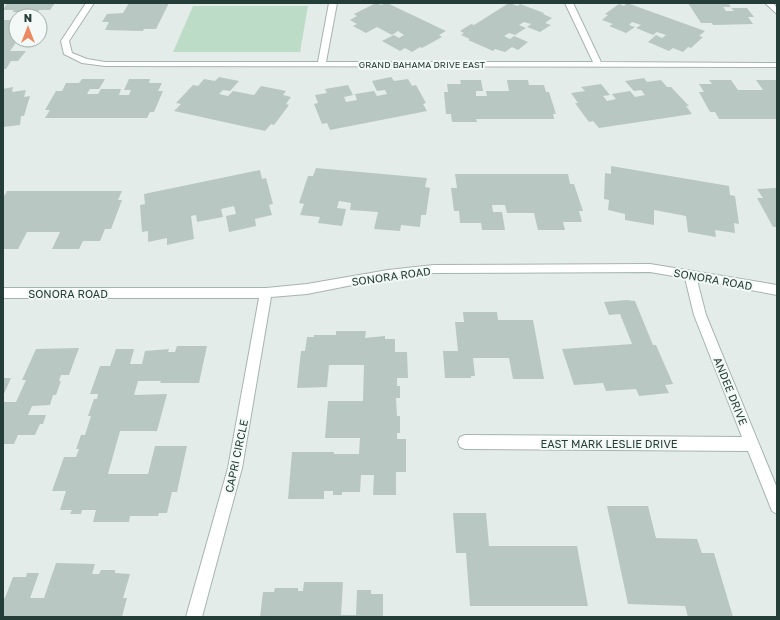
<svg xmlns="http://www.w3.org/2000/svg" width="780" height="620" viewBox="0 0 780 620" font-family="'Golos Text',sans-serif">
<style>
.green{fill:#bddcc7}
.building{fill:#b8c7c1}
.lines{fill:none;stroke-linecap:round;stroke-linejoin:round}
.street-casing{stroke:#a6b4af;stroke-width:2}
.street{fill:#fff;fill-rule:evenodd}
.labels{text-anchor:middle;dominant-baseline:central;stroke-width:4;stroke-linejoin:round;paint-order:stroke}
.far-street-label{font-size:9px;fill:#243d37;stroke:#f3f9f6}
.street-label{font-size:11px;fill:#243d37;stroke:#f3f9f6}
</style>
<rect width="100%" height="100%" fill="#e3ece8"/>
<path class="green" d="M193,6H308L300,52H173Z"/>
<path class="building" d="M7,3H55L50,10H39L38,12H12L14,10H3Z
M129,3H169L156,29H144L143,31L105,30L109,22H102L107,14L123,13Z
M376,3L381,5L387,3L446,31L439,35L442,37L422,48L420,47L412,52L405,48L400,51L382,41L394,35L399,38L404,35L398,31L392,35L377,27L366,33L353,26L357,24L350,20L357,16L354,14Z
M509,3L518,6L520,4L544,13L543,14L552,18L545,23L551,25L540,32L527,27L531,24L524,22L519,25L526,28L515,35L509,33L504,36L510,39L514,36L528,42L518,50L512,47L505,52L495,49L493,51L468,40L470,39L461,35L464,33L460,31L471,24L474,25Z
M627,3L705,31L699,36L703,37L691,48L688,47L683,52L673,48L669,51L648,42L656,35L662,38L666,35L657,32L653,35L636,28L641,25L632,22L629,25L635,27L626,33L609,26L613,24L602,20L608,15L605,14L619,4L624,6Z
M688,3H728L731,7H723L726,11H734L731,8H747L754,17H748L753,24L713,25L712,23H701Z
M3,20H16V40H18L10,51H26L18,61H11L6,69H3Z
M219,77L239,81L230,91L223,90L219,94L228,96L233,91L254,95L261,86L286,91L283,95L291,97L286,104L289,105L274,125L271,124L265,131L174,111L181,104L176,103L193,85L198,86L204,79L215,81Z
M391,77L394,81L408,79L412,86L416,85L426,103L423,104L427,111L330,130L327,123L322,124L314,104L318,103L315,95L327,93L325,89L348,85L353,95L344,97L346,102L357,100L355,94L374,91L377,96L387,94L385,90L377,91L372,81Z
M644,78L647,82L661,80L667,87H671L689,106H686L692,114L599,128L593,121L589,122L575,103H578L571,93L585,91L581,87L601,84L610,95L603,96L607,101L616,99L612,94L630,91L635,97L645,95L641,90L634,91L625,81Z
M82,79H105L99,89H90L87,94H98L101,89H121L119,95H129L131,90H124L129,79H150L149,83H162L158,91H163L154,112H150L147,118H45L50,110H45L56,91H62L66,83H79Z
M460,80H481L483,91H476V96H487L486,91H509L507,80H528L529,85H544L546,92H549L556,114H553L554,119H476L477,122H452L451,114H446L444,92H448L447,84H461Z
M709,80H731L738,90H763L756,80H777V119H719L715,112H710L699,92H704L699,84H712Z
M13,87L12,92L26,90L24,97L30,96L24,116H21L20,125L3,127V89Z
M611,166L729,186L730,195L735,196L739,224L734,223L735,233L715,230L716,237L688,232L686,216L654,210V225L625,220V214L608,210L609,200L604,199L605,173L611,174Z
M316,168L427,178L425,187L430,188L426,215H421L420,227L401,225L400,231L374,229L378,212L350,210L351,203L339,201L337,208L346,209L342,226L318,223L320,217L300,215L304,204L299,203L308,176H313Z
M260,170L262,179L266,178L273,204L269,205L272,215L255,219L256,226L229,232L226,216L236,214L234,206L221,209L223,217L197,222L196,215L191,216L194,239L167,245V238L148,242V231L142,232L140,205L145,204L144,194Z
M455,174H568L570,184H574L583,211H579L582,222H563L565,230H538L534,213H507L505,205H492L493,212H502L505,230H482L481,223H460L459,211H454L451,188H457Z
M777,188V227H773L757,198H763L757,189Z
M7,191H122L118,200H122L111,229H105L100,241H83L79,249H52L60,232H27L18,249H3V198Z
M626,300L635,301L653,345H656L673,384L665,385L669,393L639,396L636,389L606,391L603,383L574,385L562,349L632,344L620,314L609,315L604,302Z
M463,312H497L498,320H533L544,379H513L509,358H473L475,376H471V378H445L443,351H458L455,322H464Z
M336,331H366L365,338L385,336V339H395V352H407L408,378H397V386H400V398H396L397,416H400V433H397V439H406V472H396V495H373L374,475H361L360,492H342V495H333V491H324V499H288L292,452H334V454H359L360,438H325L328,401H363L364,365H329L327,387L297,388L301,351H305L307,337H314V335H336Z
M177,346H207L199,383H160L161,381H138L134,395L167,394L157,431H120L108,474H148L155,446H187L177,492H172L167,513H159L158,516H130L129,522H93L96,510H82L81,514H70L72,510H60L66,491H52L64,457H76L79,449H76L81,435H85L91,416H88L94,399H97L98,394H90L100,366H110L116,349H134L130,364H142L145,351L169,349L168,352H175Z
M79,348L69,375H61L59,381H61L56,395H53L50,405L32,406L28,415H46L43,424H40L35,435H18L14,444H3V402H16L26,380H22L36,349Z
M3,378H11L3,396Z
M607,506H648L656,538L697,539L702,553H714L733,617H688L685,606L628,604Z
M453,513H486L489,546H577L588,606H470L466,553H456Z
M56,563L95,564L92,574H99L101,570H115V573L130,574L123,598H127L122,617H3V598H5L13,577H26L27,573H39L30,598H44Z
M304,582H343L341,615H356L357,590H371V594H383V617H260L263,592H274L275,588H298V591H303Z"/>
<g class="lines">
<g class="street-casing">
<path id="street" d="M86,3H94L69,41L72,53L87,59L105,62H318L329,3H337L326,62H593L565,3H573L601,62L777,63V67L105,66L82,63L64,54L61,41Z
M765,3H773L777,8V14Z
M650,264L777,285V295L697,280L706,315L777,488V514L772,511L748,451L465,449L460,447L458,442L460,437L465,435L742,437L694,315L685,278L650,272L434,273L388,278L307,294L271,297L242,468L202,617H186L228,468L259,298H3V288H266L307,284L388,270L434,265Z"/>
</g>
<use href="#street" class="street"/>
</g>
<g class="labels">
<g class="far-street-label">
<text x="422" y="64">GRAND BAHAMA DRIVE EAST</text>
</g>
<g class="street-label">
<text transform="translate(391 276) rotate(-8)">SONORA ROAD</text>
<text transform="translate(713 279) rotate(10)">SONORA ROAD</text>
<text x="68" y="293">SONORA ROAD</text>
<text transform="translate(731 391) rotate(68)">ANDEE DRIVE</text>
<text x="609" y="443">EAST MARK LESLIE DRIVE</text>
<text transform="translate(236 456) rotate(-78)">CAPRI CIRCLE</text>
</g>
</g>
<rect width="780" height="620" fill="none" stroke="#243d37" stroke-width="8"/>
<g transform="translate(28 28)"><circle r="19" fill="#f3f9f6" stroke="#a0aeaa"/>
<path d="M0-3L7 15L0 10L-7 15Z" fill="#eb8962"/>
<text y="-6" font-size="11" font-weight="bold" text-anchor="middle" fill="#243d37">N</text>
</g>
</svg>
